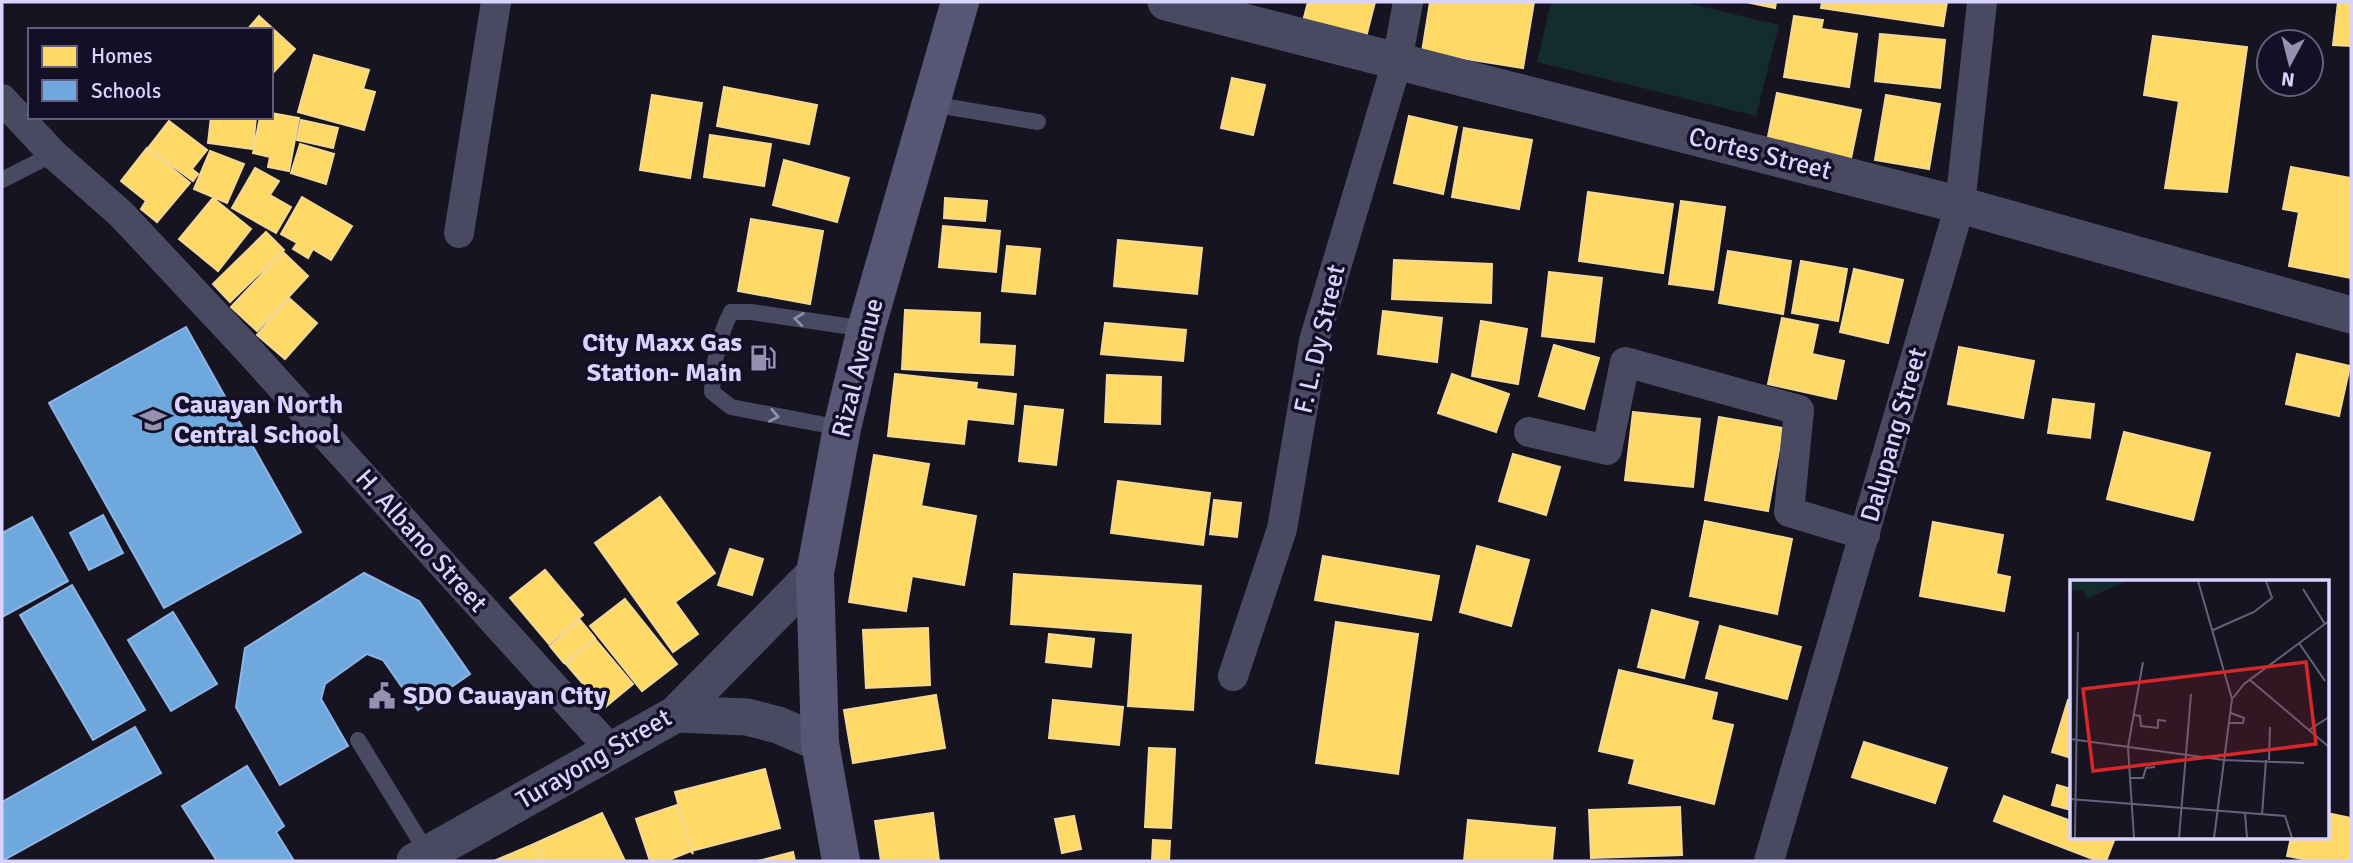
<svg xmlns="http://www.w3.org/2000/svg" width="2353" height="863" viewBox="0 0 2353 863" font-family="Signika,sans-serif">
<style>
.green{fill:#132c2d}
.homes{fill:#ffd966;stroke:#f4d894;stroke-width:2}
.schools{fill:#6fa8dc;stroke:#8fb5e6;stroke-width:2}
.lines{fill:none;stroke-linecap:round;stroke-linejoin:round}
.service{stroke:#4a4962;stroke-width:16}
.minor{stroke:#4a4962;stroke-width:30}
.tertiary{stroke:#4a4962;stroke-width:37}
.secondary{stroke:#575674;stroke-width:38}
.oneway{stroke:#928eb0}
.labels{text-anchor:middle;dominant-baseline:central;stroke-width:7;stroke-linejoin:round;paint-order:stroke}
.street-label{font-size:26px;fill:#d9d4ff;stroke:#130f26}
.poi-label{font-size:26px;font-weight:bold;fill:#d9d4ff;stroke:#130f26;text-anchor:start}
.inset-road{fill:none;stroke:#64617a;stroke-width:2}
.view{fill:#d62828;fill-opacity:0.15;stroke:#d62828;stroke-width:3.5}
.inset-edge{fill:none;stroke:#d9d4ff;stroke-width:3.5}
</style>
<rect width="100%" height="100%" fill="#161421"/>
<path class="green" d="M1551,2H1683L1779,25L1756,116L1537,62Z"/>
<path class="homes" d="M1308,2H1375L1364,45L1301,29Z
M1430,2H1534L1523,68L1422,52Z
M1746,2H1776L1775,8Z
M1822,2H1947L1943,26L1821,8Z
M2338,2H2351V46L2333,45Z
M259,16L295,49L271,75V30H247Z
M1794,16L1823,20L1821,29L1857,34L1849,87L1784,77Z
M1880,34L1945,40L1940,88L1875,81Z
M2153,36L2247,47L2227,192L2165,188L2179,101L2144,95Z
M314,55L369,70L363,89L375,92L364,130L298,112Z
M1232,78L1265,85L1253,135L1221,128Z
M724,87L817,105L809,144L717,126Z
M1777,93L1861,110L1849,168L1765,151Z
M652,95L702,103L690,178L640,170Z
M1886,95L1940,104L1929,169L1875,160Z
M271,113L299,118L289,171L268,167L270,157L253,153L260,117H271Z
M1409,116L1457,127L1443,194L1394,183Z
M211,117H256L253,149L208,143Z
M301,120L338,128L333,148L297,140Z
M169,121L207,150L192,169L198,174L193,181L148,148Z
M1464,128L1532,140L1519,209L1452,197Z
M710,135L771,144L764,186L704,177Z
M300,144L334,154L326,184L291,173Z
M147,148L190,183L157,222L141,209L146,201L121,181Z
M210,151L244,164L227,203L194,189Z
M784,160L849,178L837,222L773,205Z
M2291,167L2351,178V278L2289,266L2299,212L2283,209Z
M255,168L279,181L270,195L291,207L276,233L232,208Z
M1588,192L1673,204L1663,273L1579,261Z
M302,197L352,226L331,260L313,249L308,258L293,249L297,243L281,234Z
M213,198L251,229L218,271L179,239Z
M945,198L987,201L985,221L944,218Z
M1681,201L1725,207L1713,290L1669,284Z
M751,219L823,231L810,304L738,291Z
M943,226L1000,231L996,272L939,267Z
M266,232L284,250L230,302L213,284Z
M1118,240L1202,248L1197,294L1114,286Z
M1007,246L1040,249L1035,294L1002,291Z
M1728,251L1791,261L1783,314L1719,303Z
M283,252L308,276L257,331L231,307Z
M1394,260L1492,264L1491,303L1392,299Z
M1801,261L1847,269L1838,321L1792,313Z
M1854,269L1903,280L1888,343L1840,332Z
M1549,272L1602,278L1594,342L1542,336Z
M289,298L317,323L285,359L257,335Z
M905,310L980,313L979,344L1015,346L1013,375L902,369Z
M1383,311L1442,318L1437,362L1378,354Z
M1782,318L1818,325L1812,354L1844,361L1836,399L1768,384Z
M1481,321L1527,329L1518,384L1472,376Z
M1105,323L1186,330L1183,361L1101,354Z
M1554,345L1599,358L1584,409L1539,396Z
M1959,347L2034,361L2023,418L1948,404Z
M2297,354L2350,366L2339,416L2286,404Z
M895,374L977,383L976,389L1016,394L1013,424L967,419L964,444L888,436Z
M1452,374L1509,394L1496,432L1438,413Z
M1107,375L1161,377L1160,424L1105,422Z
M2053,399L2094,404L2090,438L2048,433Z
M1025,406L1063,410L1056,465L1019,461Z
M1633,412L1700,419L1693,487L1625,480Z
M1719,417L1783,428L1768,511L1705,500Z
M2124,432L2210,453L2193,520L2107,499Z
M1513,454L1560,467L1546,515L1499,501Z
M874,455L929,464L921,506L976,516L964,585L912,576L906,611L849,602Z
M1118,481L1210,493L1203,545L1111,533Z
M660,497L715,573L675,602L698,634L673,652L595,543Z
M1214,500L1241,503L1237,537L1210,534Z
M1705,521L1792,539L1777,614L1690,596Z
M1933,522L2003,535L1996,574L2010,577L2004,611L1920,596Z
M1477,546L1529,560L1511,626L1460,612Z
M730,549L763,559L752,595L718,585Z
M1323,556L1439,576L1431,620L1315,600Z
M545,570L583,615L549,644L510,598Z
M1014,574L1201,586L1193,710L1128,706L1133,633L1011,624Z
M625,599L677,664L642,691L590,626Z
M1652,610L1698,622L1684,678L1638,667Z
M580,620L595,638L564,663L550,646Z
M1336,622L1418,634L1398,774L1316,763Z
M1720,626L1801,647L1787,699L1706,678Z
M928,628L930,685L866,688L863,630Z
M1049,634L1094,639L1091,667L1046,662Z
M595,639L633,684L604,708L566,664Z
M1619,670L1717,693L1711,720L1733,725L1714,804L1629,783L1635,759L1599,751Z
M936,695L945,748L853,763L844,710Z
M1053,700L1123,707L1119,745L1049,738Z
M2068,700L2071,701V758L2052,752Z
M1864,742L1947,768L1935,803L1852,777Z
M1149,748L1175,749L1171,828L1145,827Z
M765,769L780,828L691,851L675,792Z
M2057,785L2071,789V810L2052,805Z
M2004,796L2071,821V837L2115,838L2106,861H2098L1994,821Z
M677,805L693,854L691,851L666,861H650L636,819Z
M1680,807L1682,855L1591,858L1589,810Z
M602,813L625,861H545L536,843Z
M933,813L939,861H881L875,821Z
M2327,813L2351,818V861H2313L2287,856L2291,837H2327Z
M1074,816L1081,849L1062,853L1055,819Z
M1468,820L1555,828L1552,861H1464Z
M1153,840L1170,841L1169,861H1152Z
M536,843L544,861H494Z
M793,852L795,861H758Z"/>
<path class="schools" d="M186,327L301,532L164,608L49,403Z
M103,515L123,553L89,570L70,533Z
M32,517L68,581L2,617V533Z
M364,573L419,601L470,674L418,710L383,660L367,654L325,684L321,699L348,746L280,785L236,707L245,648Z
M72,585L145,710L93,740L20,615Z
M173,612L217,684L171,711L128,640Z
M135,727L161,773L2,861V802Z
M247,766L284,826L276,832L294,861H217L182,806Z"/>
<g class="lines">
<path class="service" d="M931,104L1038,122
M2,180L53,154
M841,428L731,407L712,392C713,365 719,336 731,312H751L866,329
M358,740L428,854"/>
<path class="minor" d="M2,99L53,154L121,214L241,342L611,750
M459,233L496,2
M1529,432L1607,450L1625,362L1799,410L1789,512L1865,535
M1233,676L1282,529L1314,341L1397,62L1408,2
M1769,861L1960,205L1982,2"/>
<path class="tertiary" d="M1166,2L1960,205L2351,315
M676,714L747,717L778,725L820,743
M415,861L676,714L815,573"/>
<path class="secondary" d="M841,861L820,743L815,573L842,428L866,329L960,2"/>
</g>
<defs><path id="oneway-chevron" d="M-2-3.5L2.5 0L-2 3.5" fill="none" stroke-width="1.6" stroke-linecap="round" stroke-linejoin="round" transform="scale(1.75)"/></defs>
<g class="oneway">
<use href="#oneway-chevron" transform="translate(799 319) rotate(-172)"/>
<use href="#oneway-chevron" transform="translate(774 416) rotate(11)"/>
</g>
<defs>
<g id="fuel-bare" transform="scale(2.1)"><path d="M-5.5-6h7V0h2V4h1.3V-2.5L3-4.5l.8-.8L6-3V5H2.5V1h-1V6h-7ZM-4.2-4.7v3.2H.2V-4.7Z" fill="#9591b1" stroke="#130f26" stroke-width="2.5" paint-order="stroke"/></g>
<g id="school-bare" transform="scale(2.1)"><path d="M0-5L7-2L0 1L-7-2ZM-4 1L0 2.5L4 1V4Q0 6-4 4Z" fill="#9591b1" stroke="#130f26" stroke-width="2.5" paint-order="stroke"/></g>
<g id="civic-bare" transform="scale(2.1)"><path d="M-.6-6.5H3V-4.5H.6V-3L4-1V1h2V6H-6V1h2V-1L-.6-3ZM-1.2 2.5V6h2.4V2.5Z" fill="#9591b1" stroke="#130f26" stroke-width="2.5" paint-order="stroke"/></g>
</defs>
<g fill-rule="evenodd">
<use href="#fuel-bare" x="763" y="358"/>
<use href="#school-bare" x="153" y="420"/>
<use href="#civic-bare" x="382" y="696"/>
</g>
<g class="labels">
<g class="street-label">
<text transform="translate(1760 154) rotate(14)">Cortes Street</text>
<text transform="translate(1320 339) rotate(-77)">F. L. Dy Street</text>
<text transform="translate(858 368) rotate(-76)">Rizal Avenue</text>
<text transform="translate(1894 435) rotate(-74)">Dalupang Street</text>
<text transform="translate(421 541) rotate(48)">H. Albano Street</text>
<text transform="translate(594 759) rotate(-30)">Turayong Street</text>
</g>
<g class="poi-label">
<text x="742" y="343" text-anchor="end">City Maxx Gas<tspan x="742" dy="30">Station- Main</tspan></text>
<text x="174" y="405">Cauayan North<tspan x="174" dy="30">Central School</tspan></text>
<text x="403" y="696">SDO Cauayan City</text>
</g>
</g>
<g transform="translate(2070 580)">
<rect width="259" height="259" fill="#161421"/>
<path d="M0,1H56L18,18L12,10L0,11Z" fill="#132c2d"/>
<path class="inset-road" d="M128,1L162,119L144,258M233,9L255,44M143,50L184,32L202,18L196,1M229,63L255,101M180,100L259,167M163,118L174,104L259,41M63,135L70,136L71,146L88,148V140L96,141M160,143H173L174,138L161,133M239,150L259,137M0,159L154,180L234,183M199,180L200,147M59,198H73L76,188L85,187M0,219L215,236L222,258M175,233L177,258M192,235L196,180M5,258L8,52M64,258L58,167L73,82M109,258L121,114"/>
<path class="view" d="M236,82L246,164L23,191L13,109Z"/>
<rect width="259" height="259" class="inset-edge"/>
</g>
<rect width="2353" height="863" fill="none" stroke="#d9d4ff" stroke-width="7"/>
<rect x="28" y="28" width="245" height="91" fill="#130f26" stroke="#625e7d" stroke-width="2"/>
<rect x="42" y="46" width="35" height="21" fill="#ffd966" stroke="#625e7d" stroke-width="2"/>
<text x="91" y="63" font-size="21" fill="#d9d4ff">Homes</text>
<rect x="42" y="80" width="35" height="21" fill="#6fa8dc" stroke="#625e7d" stroke-width="2"/>
<text x="91" y="98" font-size="21" fill="#d9d4ff">Schools</text>
<g transform="translate(2290 63) rotate(187)"><circle r="33" fill="#130f26" stroke="#625e7d" stroke-width="2"/>
<path d="M0-5L12 26L0 18L-12 26Z" fill="#9591b1"/>
<text y="-10" font-size="19" font-weight="bold" text-anchor="middle" fill="#d9d4ff">N</text>
</g>
</svg>
